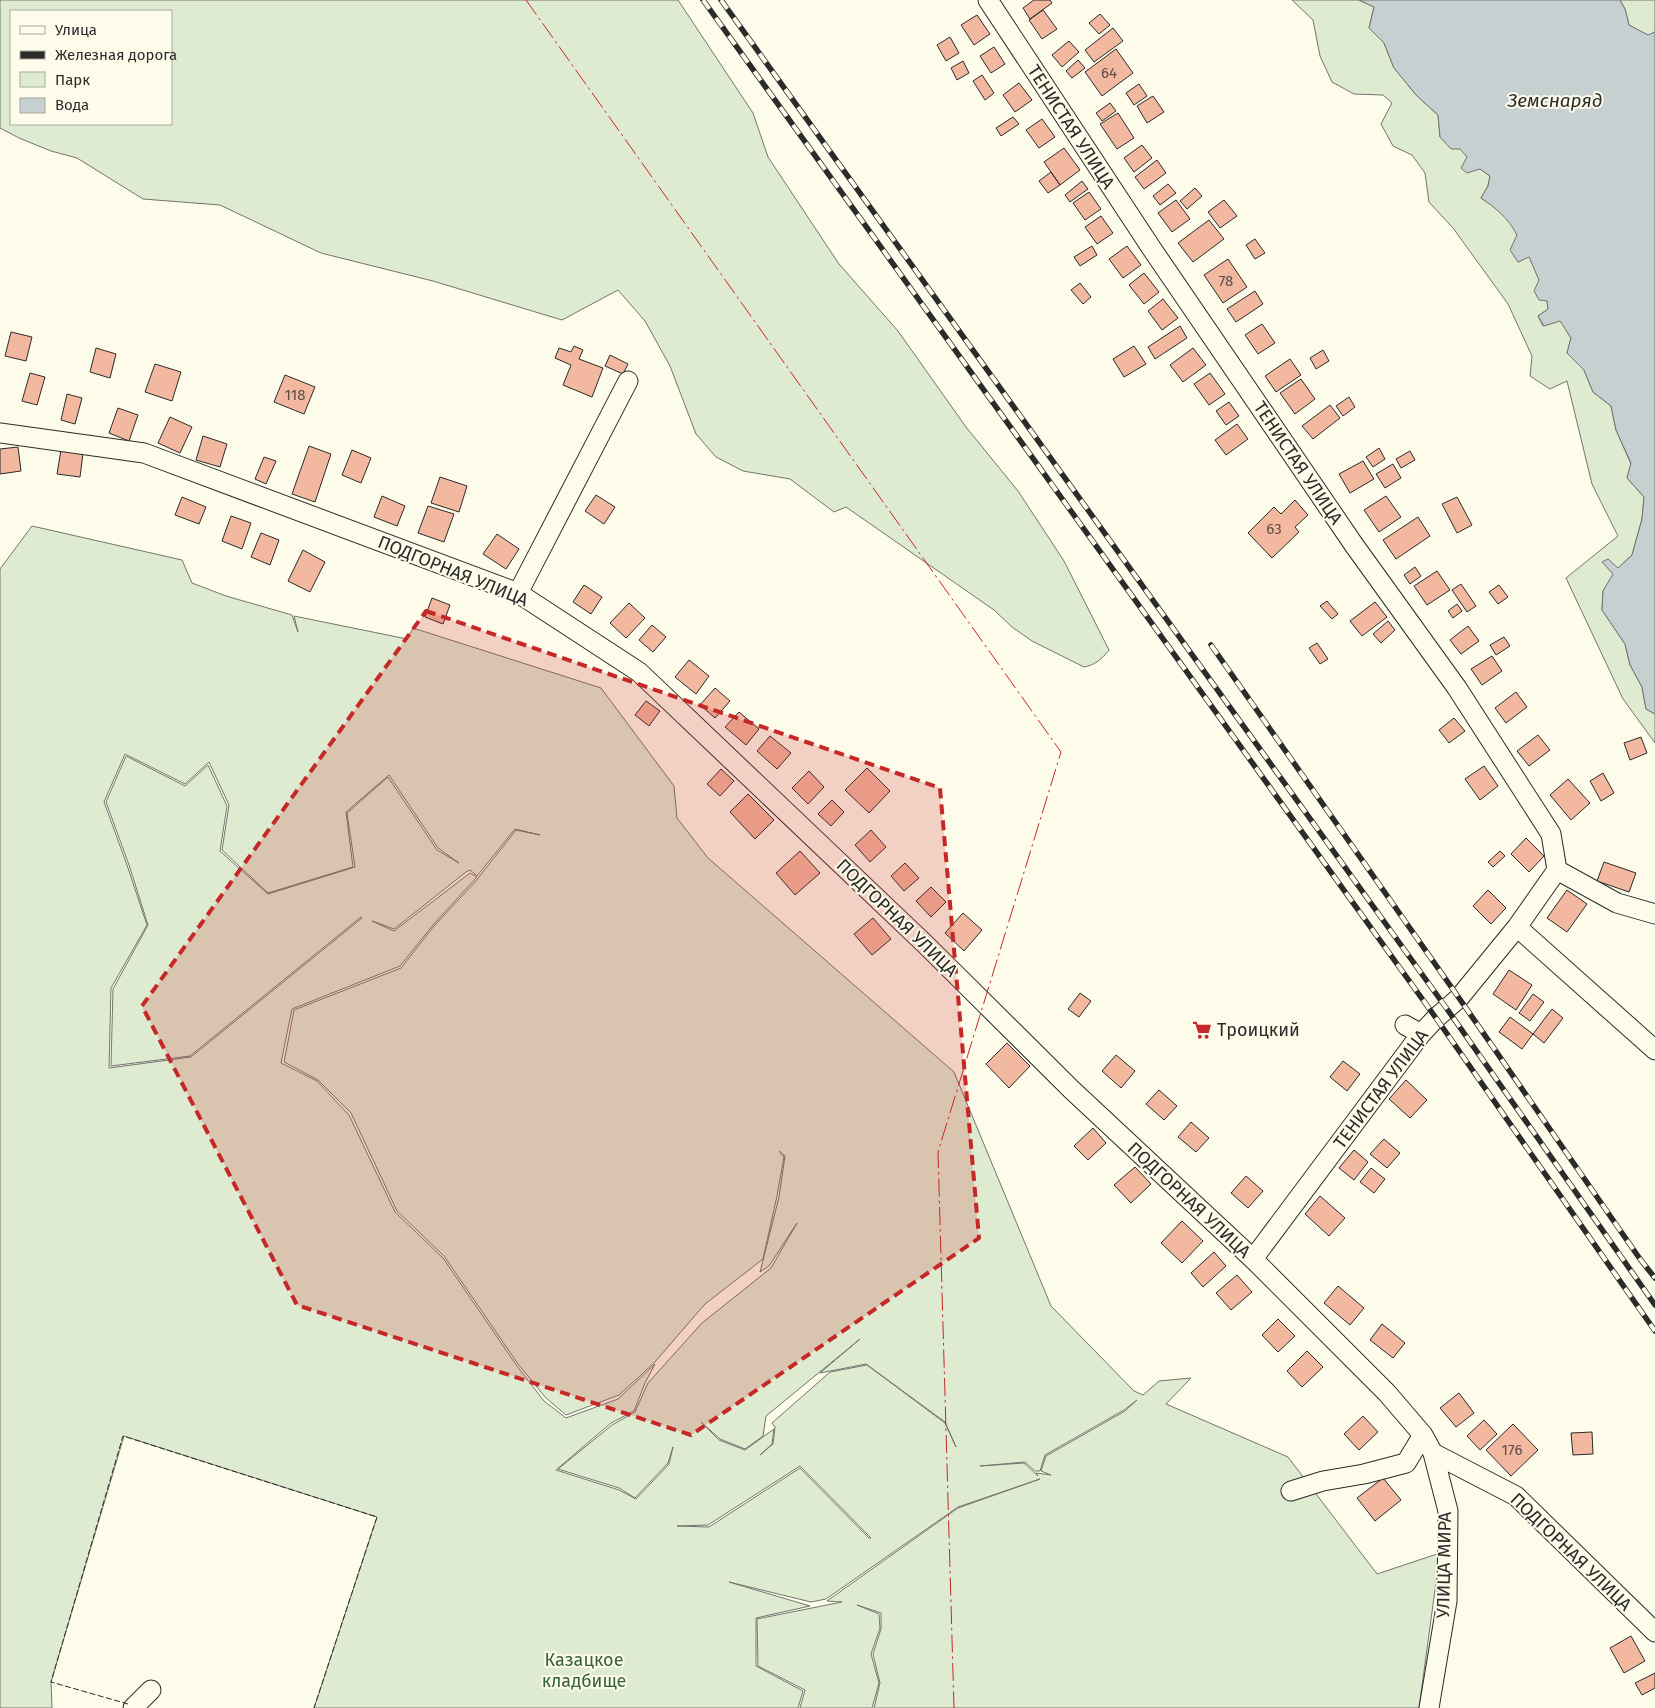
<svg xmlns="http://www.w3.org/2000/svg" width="1655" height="1708" viewBox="0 0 1655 1708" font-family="'Fira Sans',sans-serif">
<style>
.green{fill:#deebd1;stroke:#74746e;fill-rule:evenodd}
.water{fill:#c7d0d0;stroke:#74746e}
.building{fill:#f2b8a0;stroke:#2b2b2b}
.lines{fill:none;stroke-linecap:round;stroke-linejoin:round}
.minor-casing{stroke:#2b2b2b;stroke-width:21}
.minor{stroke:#fdfbea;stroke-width:19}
.rail-casing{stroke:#2b2b2b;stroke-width:5.5}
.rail{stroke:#fdfbea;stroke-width:4;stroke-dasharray:11;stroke-linecap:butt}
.fence{stroke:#2b2b2b;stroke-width:1;stroke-dasharray:6 2.5;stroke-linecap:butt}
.power{stroke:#c62828;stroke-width:1;stroke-dasharray:18 4 2.5 4;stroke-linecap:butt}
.marked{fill:#c62828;fill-opacity:0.2;stroke:#c62828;stroke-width:4;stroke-dasharray:10 6;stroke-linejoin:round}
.labels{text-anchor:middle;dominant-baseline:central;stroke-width:4;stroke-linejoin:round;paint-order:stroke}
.number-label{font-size:15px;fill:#5d4e48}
.street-label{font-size:18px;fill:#2b2b2b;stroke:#fdfbea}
.poi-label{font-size:18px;fill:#2b2b2b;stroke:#fdfbea;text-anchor:start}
.park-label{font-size:18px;fill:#34623c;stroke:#fdfbea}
.water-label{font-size:19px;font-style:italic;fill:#2b2b2b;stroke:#fdfbea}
</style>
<rect width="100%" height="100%" fill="#fdfbea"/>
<path class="green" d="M0,0H678L753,113L768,157L839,264L898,331L966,427L1018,491L1064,561L1109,650C1102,659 1095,665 1084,667L1032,641L1012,627L994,610L846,507L834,512L790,479L743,471L716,457L696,434L670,366L645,321L618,290L562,320L433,281L321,253L220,205L143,199L77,158L51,151L19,138L0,128ZM171,11V124H11V11Z
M1292,0H1359L1374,7L1369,28L1384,43L1394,68L1417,96L1438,115L1440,137L1460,149L1480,169L1490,176L1488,186L1481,198C1495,207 1511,218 1517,234C1519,242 1518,254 1518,262L1530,256L1547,301L1548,309L1538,316L1543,326L1560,320L1571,338L1567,353L1584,370L1593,392L1611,406L1616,430L1631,464L1627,478L1644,497L1642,519L1632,555L1618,568L1603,591L1602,610L1625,644L1630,665L1642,687L1646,709L1655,714V743L1623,699L1566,578L1618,536L1592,484L1567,381L1550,389L1530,376L1532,356L1508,304L1453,228L1429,202L1425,173L1412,155L1393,146L1381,124L1392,103L1383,95L1354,94L1332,82L1320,56L1313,20Z
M1620,0H1655V32L1649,36L1629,25L1625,9Z
M32,526L182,560L192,583L226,596L292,615L298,632L294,616L407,639L413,628L601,688L674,786L677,818L708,858L954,1072L1051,1306L1134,1391L1143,1395L1159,1381L1191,1378L1166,1404L1288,1457L1377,1574L1440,1553L1419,1708H874L880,1683L873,1654L881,1629V1613L857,1605L879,1614L880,1628L871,1654L879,1683L872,1708H800L805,1690L758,1666L757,1619L842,1602L827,1601L958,1508L1040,1479L958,1507L826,1599L811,1602L729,1582L810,1606L756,1618V1666L803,1691L798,1708H314L377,1517L124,1436L51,1682L52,1708H0V569ZM125,754L185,784L209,762L229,805L222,850L268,893L353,867L346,812L389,775L438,848L459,863L437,850L388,777L347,813L355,867L268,894L220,851L227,806L208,765L185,786L126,756L106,802L129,865L148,925L113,989L111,1066L190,1056L361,917L362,918L191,1057L109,1068L111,988L147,925L127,865L104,802ZM515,829L540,835L516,830L475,882L434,926L401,968L294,1010L284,1062L318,1080L351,1113L397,1211L444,1256L518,1364L545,1397L566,1415L619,1395L654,1363L705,1304L763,1259L777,1196L784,1157L779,1151L785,1156L779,1197L760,1272L769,1266L797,1223L771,1268L702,1323L648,1383L635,1412L612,1425L558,1469L619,1488L635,1498L668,1463L673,1447L669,1464L636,1499L619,1490L556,1470L611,1423L634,1411L645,1383L655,1364L618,1399L566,1418L544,1401L517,1366L443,1258L395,1212L349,1115L317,1081L281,1063L292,1009L400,966L433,925L477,877L470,873L394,931L372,921L394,929L466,872L470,870L477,876ZM860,1339L820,1373L866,1364L945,1422L956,1447L945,1423L867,1365L830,1372L772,1423L775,1427L773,1444L760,1455L772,1444L774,1429L745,1450L719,1440L701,1422L720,1439L745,1449L763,1436L766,1416ZM1137,1400L1125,1411L1046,1456L1041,1471L1051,1475L1036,1473L1038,1476L1024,1463L980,1466L1025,1462L1035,1471H1040L1045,1455L1124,1410ZM800,1466L871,1538H869L800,1468L709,1527L677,1526L708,1525Z"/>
<path class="water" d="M1359,0H1620L1625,9L1629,25L1648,35L1655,32V714L1646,709L1642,687L1630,665L1625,644L1602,610L1603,591L1613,574L1602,562L1608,559L1618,568L1632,555L1642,519L1644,497L1627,478L1631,463L1616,430L1611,406L1593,392L1584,370L1567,353L1571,338L1560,321L1544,326L1538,316L1548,309L1547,301L1539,300L1534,291L1539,280L1529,257L1518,262L1510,250L1517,235C1508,218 1497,209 1481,198L1488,186L1490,176L1480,169L1467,173L1461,168L1467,157L1460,149H1451L1440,137L1438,115L1417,96L1394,68L1384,43L1369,28L1374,7Z"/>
<path class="building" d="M1034,0H1050L1052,3L1030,19L1023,8Z
M1043,10L1057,29L1042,39L1029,20Z
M1100,14L1110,25L1099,34L1089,23Z
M977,15L990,34L974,45L961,25Z
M1113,28L1123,41L1094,62L1085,50Z
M950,37L959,53L946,61L937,45Z
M1069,41L1079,52L1062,67L1052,55Z
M994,47L1005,64L991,73L980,56Z
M1116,49L1133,73L1102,96L1085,72Z
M1078,60L1085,68L1072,78L1066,71Z
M963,61L969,73L957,80L951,68Z
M982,75L994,93L985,100L973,81Z
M1019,83L1032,100L1015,112L1003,95Z
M1139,84L1147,96L1134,105L1126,93Z
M1153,96L1164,112L1147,123L1137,106Z
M1110,103L1116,111L1102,121L1096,113Z
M1118,113L1134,138L1117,149L1100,124Z
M1013,117L1019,124L1001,136L996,128Z
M1042,119L1055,137L1039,148L1026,130Z
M1142,145L1152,158L1134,172L1124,158Z
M1064,148L1080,170L1060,185L1044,162Z
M1157,160L1166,173L1144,189L1135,177Z
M1051,172L1060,185L1048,193L1039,181Z
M1082,181L1088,189L1070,202L1065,195Z
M1168,184L1176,193L1160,205L1153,196Z
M1195,188L1202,196L1187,209L1180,201Z
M1089,192L1101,209L1085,220L1073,203Z
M1176,200L1190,219L1172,232L1158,213Z
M1224,200L1237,216L1220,228L1208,212Z
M1101,216L1113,233L1097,244L1085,227Z
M1209,220L1224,239L1193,262L1178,243Z
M1255,239L1265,253L1255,259L1246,245Z
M1092,246L1097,255L1080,266L1074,257Z
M1127,246L1141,265L1123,278L1109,259Z
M1228,259L1247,287L1223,303L1204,275Z
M1144,273L1159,292L1144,304L1129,285Z
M1080,283L1091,297L1083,304L1071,290Z
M1255,291L1263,304L1236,322L1227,309Z
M1163,299L1178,318L1162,330L1148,311Z
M1262,324L1275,343L1258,354L1245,335Z
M1180,326L1187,338L1155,359L1148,347Z
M11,332L32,337L26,361L5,356Z
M574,346L583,350L579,359L603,368L592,397L563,385L571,365L555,358L559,348L571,352Z
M1134,346L1146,364L1124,377L1113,359Z
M96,348L116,354L110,378L90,372Z
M1193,348L1206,365L1183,382L1170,365Z
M1323,350L1329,361L1316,369L1310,358Z
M610,355L628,364L623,374L605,366Z
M1290,359L1301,375L1276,392L1265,376Z
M155,364L181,372L172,401L145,392Z
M30,373L45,377L37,405L22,401Z
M1210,373L1225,394L1209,405L1194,384Z
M285,375L315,387L304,414L274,402Z
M1301,379L1315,399L1295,414L1280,393Z
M67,394L82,398L75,424L61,420Z
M1349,397L1355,407L1343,416L1336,406Z
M1229,402L1239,416L1226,425L1216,411Z
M1330,405L1340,418L1313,439L1302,426Z
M118,408L138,415L129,441L109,433Z
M170,417L192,427L180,453L158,443Z
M1237,424L1248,439L1226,455L1215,440Z
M203,436L227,444L220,467L196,460Z
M309,446L331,454L315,502L292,494Z
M18,447L21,471L0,474V449Z
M1379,448L1385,459L1373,467L1366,457Z
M61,450L83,453L80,477L57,474Z
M352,450L371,458L361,483L342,475Z
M1410,451L1415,460L1401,468L1396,459Z
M264,457L276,461L266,484L255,479Z
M1363,461L1374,479L1350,493L1339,474Z
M1393,464L1401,478L1385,488L1376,474Z
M440,477L467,486L459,512L431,503Z
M596,495L615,507L604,524L585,511Z
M382,496L405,506L397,526L374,517Z
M1386,496L1401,517L1379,532L1364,510Z
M182,497L206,507L199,524L175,515Z
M1457,497L1472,525L1457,533L1442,504Z
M1295,500L1308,515L1295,527L1299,532L1272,558L1248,533L1274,507L1281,514Z
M428,506L454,514L444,542L418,533Z
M231,516L251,523L242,549L222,541Z
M1418,517L1430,536L1396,559L1383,540Z
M261,533L279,540L270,565L251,557Z
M497,534L519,549L506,569L483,554Z
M303,550L325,562L310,592L288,581Z
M1415,567L1421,576L1410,584L1404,575Z
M1437,571L1450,590L1427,605L1414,586Z
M1461,584L1476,606L1467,612L1452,590Z
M584,585L602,597L591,614L573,602Z
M1499,585L1508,597L1498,604L1489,592Z
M432,598L450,605L443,624L425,617Z
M1327,601L1338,614L1332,619L1320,606Z
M1375,602L1387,617L1362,636L1350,621Z
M629,603L645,618L626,638L610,623Z
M1457,604L1462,611L1453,618L1448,611Z
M1388,621L1395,630L1381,643L1373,634Z
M652,625L666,637L653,652L639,640Z
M1468,626L1479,641L1461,654L1450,640Z
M1504,637L1510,646L1496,655L1490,645Z
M1317,643L1328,659L1320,664L1309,648Z
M1492,656L1502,671L1482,685L1471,669Z
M689,660L709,676L696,694L675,677Z
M715,688L730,701L715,718L700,705Z
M1516,692L1527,707L1506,723L1495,708Z
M646,701L660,711L649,726L635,715Z
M739,712L759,729L746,745L725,727Z
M1454,718L1465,731L1449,743L1439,730Z
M1538,735L1550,750L1529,766L1517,751Z
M770,736L791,753L777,769L757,751Z
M1641,737L1647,753L1630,760L1624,743Z
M1484,766L1498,786L1480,800L1465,779Z
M867,768L890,791L869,813L845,790Z
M721,769L734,781L720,796L707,784Z
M809,771L824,787L808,804L792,788Z
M1603,773L1614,793L1601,801L1590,781Z
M1568,779L1590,803L1571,820L1550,795Z
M748,794L774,820L755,839L730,812Z
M832,800L844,812L831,826L818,814Z
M871,830L886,847L870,862L855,845Z
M1526,838L1544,856L1529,872L1511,854Z
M800,851L820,873L795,895L776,873Z
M1500,851L1505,856L1493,867L1488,862Z
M1604,862L1636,873L1629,892L1597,881Z
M905,863L919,878L904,891L891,876Z
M931,887L946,902L931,917L916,901Z
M1488,890L1506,908L1491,924L1473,906Z
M1567,890L1587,904L1567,932L1547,918Z
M963,913L982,930L964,951L945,933Z
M873,918L891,939L872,955L854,934Z
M1509,970L1532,985L1516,1010L1493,994Z
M1080,993L1091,1001L1079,1017L1068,1009Z
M1533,994L1544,1002L1530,1021L1519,1013Z
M1552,1009L1563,1018L1544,1043L1533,1034Z
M1510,1017L1533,1034L1522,1049L1499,1032Z
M1007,1043L1030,1066L1009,1088L986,1064Z
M1116,1055L1135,1071L1121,1088L1102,1071Z
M1343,1061L1360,1074L1347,1091L1330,1077Z
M1406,1080L1427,1100L1410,1118L1389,1099Z
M1159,1090L1177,1106L1164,1120L1146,1104Z
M1191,1122L1209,1138L1196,1152L1178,1137Z
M1093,1128L1106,1143L1088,1160L1074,1146Z
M1384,1139L1400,1153L1387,1168L1370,1154Z
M1354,1150L1368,1162L1354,1180L1339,1168Z
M1135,1167L1151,1184L1131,1203L1114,1185Z
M1371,1168L1385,1179L1374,1193L1360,1182Z
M1246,1176L1263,1191L1248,1208L1231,1193Z
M1320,1196L1345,1218L1329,1236L1305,1214Z
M1182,1221L1203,1241L1182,1263L1161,1243Z
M1214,1252L1226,1266L1203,1287L1191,1273Z
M1237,1275L1252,1292L1231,1310L1216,1293Z
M1338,1286L1364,1308L1350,1325L1324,1303Z
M1278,1319L1295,1336L1278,1352L1262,1335Z
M1382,1324L1405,1343L1393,1358L1370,1340Z
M1307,1351L1323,1367L1302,1387L1287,1371Z
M1459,1393L1474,1413L1456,1427L1440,1408Z
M1363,1416L1378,1432L1359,1450L1344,1434Z
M1484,1420L1497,1434L1480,1450L1467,1436Z
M1513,1424L1538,1450L1511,1476L1486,1450Z
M1592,1432L1593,1454L1573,1455L1571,1433Z
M1383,1478L1401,1500L1375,1521L1357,1498Z
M1631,1636L1645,1661L1624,1673L1610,1648Z
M1655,1673V1688L1642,1695L1635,1683Z"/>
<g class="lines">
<g class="minor-casing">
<path id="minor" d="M988,0L1152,249L1354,545L1457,688L1551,834L1557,870L1517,927L1459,998L1436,1018L1421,1034L1253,1259
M0,433L144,453L518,593L639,672L925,944L1072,1090L1253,1259L1387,1393L1423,1435L1433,1453L1516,1496L1655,1632
M518,593L628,381
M1557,870L1617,903L1655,914
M1517,927L1655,1050
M1405,1025L1421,1034
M1291,1491L1323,1481L1364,1474L1406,1463L1423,1435
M133,1708L151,1690
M1429,1708L1447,1601L1448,1511L1433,1453"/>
</g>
<use href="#minor" class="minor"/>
<g class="rail-casing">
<path id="rail" d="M703,0L1436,1018L1655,1331
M721,0L1447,1009L1655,1305
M1211,645L1459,998L1640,1259L1655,1278"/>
</g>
<use href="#rail" class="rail"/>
<path class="fence" d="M128,1704L51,1682L123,1436L377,1517L314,1708"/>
<path class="power" d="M526,0L1061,752L938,1152L954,1708"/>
</g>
<path class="marked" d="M426,611L940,788L979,1238L691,1435L297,1305L142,1006Z"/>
<defs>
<g id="supermarket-bare" transform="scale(1.5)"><path d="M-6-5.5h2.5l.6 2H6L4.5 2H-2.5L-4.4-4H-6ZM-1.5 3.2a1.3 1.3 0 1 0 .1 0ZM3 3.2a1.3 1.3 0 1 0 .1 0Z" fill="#c62828" stroke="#fdfbea" stroke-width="2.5" paint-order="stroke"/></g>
</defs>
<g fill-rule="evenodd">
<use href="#supermarket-bare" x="1202" y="1030"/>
</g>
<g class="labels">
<g class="number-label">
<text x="1109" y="73">64</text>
<text x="1226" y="281">78</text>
<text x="295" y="395">118</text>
<text x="1274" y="529">63</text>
<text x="1512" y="1450">176</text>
</g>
<g class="street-label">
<text transform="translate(1071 127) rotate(57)">ТЕНИСТАЯ УЛИЦА</text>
<text transform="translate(1298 463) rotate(56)">ТЕНИСТАЯ УЛИЦА</text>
<text transform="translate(453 571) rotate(22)">ПОДГОРНАЯ УЛИЦА</text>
<text transform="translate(897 918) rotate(44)">ПОДГОРНАЯ УЛИЦА</text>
<text transform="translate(1381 1089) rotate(-53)">ТЕНИСТАЯ УЛИЦА</text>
<text transform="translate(1189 1200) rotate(43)">ПОДГОРНАЯ УЛИЦА</text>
<text transform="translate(1571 1552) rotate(44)">ПОДГОРНАЯ УЛИЦА</text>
<text transform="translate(1444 1565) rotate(-89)">УЛИЦА МИРА</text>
</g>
<g class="poi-label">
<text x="1217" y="1030">Троицкий</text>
</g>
<g class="park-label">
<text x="584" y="1660">Казацкое<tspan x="584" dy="21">кладбище</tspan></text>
</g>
<g class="water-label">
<text x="1555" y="100">Земснаряд</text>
</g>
</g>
<rect x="10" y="10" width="162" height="115" fill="#fdfbea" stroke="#a9a89e"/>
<rect x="20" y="26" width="25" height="8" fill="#fdfbea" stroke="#a9a89e"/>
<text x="55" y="35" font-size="15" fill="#2b2b2b">Улица</text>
<rect x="20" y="51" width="25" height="8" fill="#2b2b2b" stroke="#a9a89e"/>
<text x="55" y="60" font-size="15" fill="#2b2b2b">Железная дорога</text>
<rect x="20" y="72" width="25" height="15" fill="#deebd1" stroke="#a9a89e"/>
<text x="55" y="85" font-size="15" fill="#2b2b2b">Парк</text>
<rect x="20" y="98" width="25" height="15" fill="#c7d0d0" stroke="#a9a89e"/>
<text x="55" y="110" font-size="15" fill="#2b2b2b">Вода</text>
</svg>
